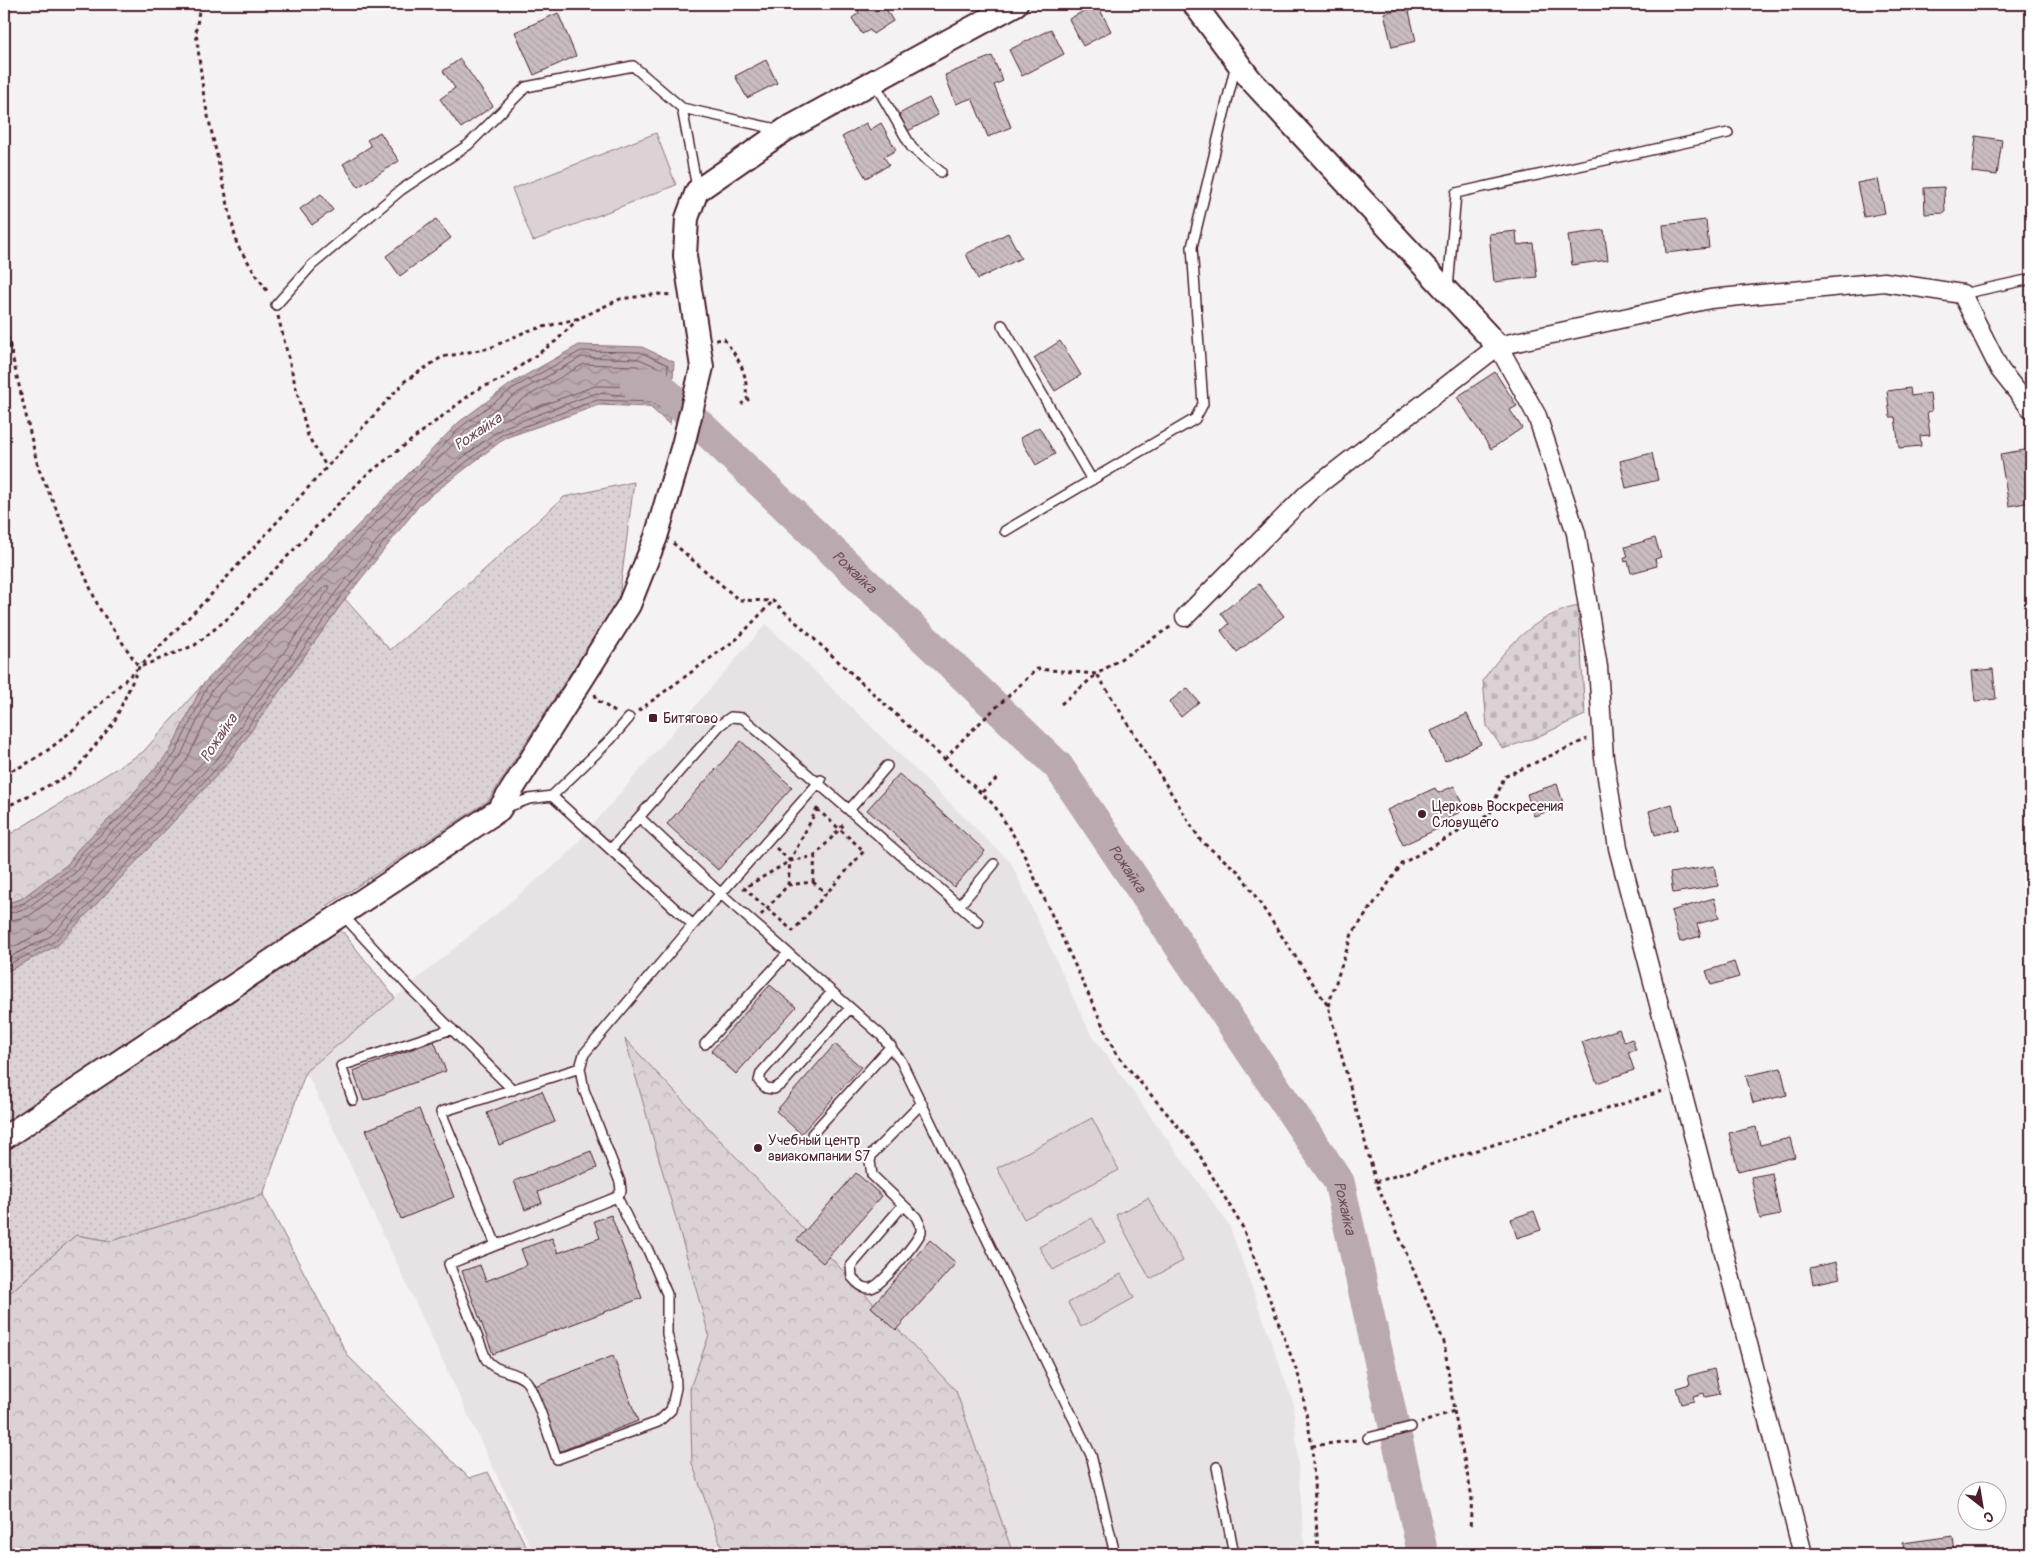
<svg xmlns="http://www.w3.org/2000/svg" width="2035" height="1558" viewBox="0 0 2035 1558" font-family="Pangolin,sans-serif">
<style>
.built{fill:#e7e2e3}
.grass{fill:url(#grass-dots);stroke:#927880}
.forest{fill:url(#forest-crowns);stroke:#927880}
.cemetery{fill:url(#cemetery-stones);stroke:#927880}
.garden{fill:#dbd2d5;stroke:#927880}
.water{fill:url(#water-waves);stroke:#8d727a}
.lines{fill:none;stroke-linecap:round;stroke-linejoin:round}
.shore{stroke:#77565f;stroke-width:1}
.river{stroke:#baa9ae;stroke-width:31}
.building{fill:url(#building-back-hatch);stroke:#4a1f2b}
.service-casing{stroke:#4a1f2b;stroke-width:12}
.minor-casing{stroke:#4a1f2b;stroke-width:21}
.tertiary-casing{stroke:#4a1f2b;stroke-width:26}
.path{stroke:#4a1f2b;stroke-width:3;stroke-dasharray:4 4;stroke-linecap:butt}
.service{stroke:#fff;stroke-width:9}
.minor{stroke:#fff;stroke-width:18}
.tertiary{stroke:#fff;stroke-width:22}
.poi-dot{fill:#4a1f2b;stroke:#fff;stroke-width:2}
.labels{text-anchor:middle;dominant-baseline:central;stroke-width:4;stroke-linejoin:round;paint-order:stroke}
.poi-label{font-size:14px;fill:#4a1f2b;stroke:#fff;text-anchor:start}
.water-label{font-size:15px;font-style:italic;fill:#714f59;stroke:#fff}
</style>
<defs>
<pattern id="grass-dots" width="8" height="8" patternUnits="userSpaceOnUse" patternTransform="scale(1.25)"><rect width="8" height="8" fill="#dbd2d5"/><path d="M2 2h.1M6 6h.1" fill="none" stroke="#bdb4b7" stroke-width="1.8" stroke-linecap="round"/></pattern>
<pattern id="forest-crowns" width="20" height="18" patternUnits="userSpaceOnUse" patternTransform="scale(1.25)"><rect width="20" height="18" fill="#dbd2d5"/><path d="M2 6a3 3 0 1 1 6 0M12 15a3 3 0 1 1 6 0" fill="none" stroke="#bdb4b7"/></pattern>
<pattern id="cemetery-stones" width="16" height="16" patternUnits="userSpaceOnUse" patternTransform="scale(1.25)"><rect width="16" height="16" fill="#dbd2d5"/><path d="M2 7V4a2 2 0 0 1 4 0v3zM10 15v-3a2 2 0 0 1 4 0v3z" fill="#bdb4b7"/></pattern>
<pattern id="water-waves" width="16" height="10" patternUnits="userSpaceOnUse" patternTransform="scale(1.25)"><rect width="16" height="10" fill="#baa9ae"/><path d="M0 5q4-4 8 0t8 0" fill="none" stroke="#99898e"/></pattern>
<pattern id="building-back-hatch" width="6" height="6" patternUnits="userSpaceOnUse" patternTransform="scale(1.25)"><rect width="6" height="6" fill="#cabdc1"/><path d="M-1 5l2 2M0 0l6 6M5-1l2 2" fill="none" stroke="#afa2a6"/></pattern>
</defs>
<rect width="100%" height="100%" fill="#f4f2f2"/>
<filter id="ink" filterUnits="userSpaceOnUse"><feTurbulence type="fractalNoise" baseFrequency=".02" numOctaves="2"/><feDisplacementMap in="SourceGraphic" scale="10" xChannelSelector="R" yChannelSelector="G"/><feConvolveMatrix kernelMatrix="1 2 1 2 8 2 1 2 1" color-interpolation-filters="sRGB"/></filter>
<g filter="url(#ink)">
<path class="built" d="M766,624L1011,863L1089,1031L1229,1225L1293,1402L1305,1554H534L306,1071L566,856Z"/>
<path class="grass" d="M634,482L619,598L488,801L324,908L395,998L306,1071L263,1195L111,1241L76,1235L4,1298V973L58,945L229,762L345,599L390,650L484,570L564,497Z"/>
<path class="forest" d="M203,684L170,751L121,808L78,849L68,864L21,899L4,904V838L143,752Z
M625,1039L956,1391L1013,1554H724L692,1463L690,1388L709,1335Z
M263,1195L348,1356L469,1478L488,1472L530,1554H4V1298L76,1235L111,1241Z"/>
<path class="cemetery" d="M1578,606L1585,715L1537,737L1503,749L1487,726L1483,680C1507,646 1535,615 1578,606Z"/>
<path class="garden" d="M656,133L676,185L533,241L512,189Z
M1092,1118L1119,1170L1024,1219L997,1168Z
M1148,1198L1183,1261L1150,1279L1116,1215Z
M1092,1218L1105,1242L1053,1270L1039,1247Z
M1121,1274L1134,1298L1081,1327L1068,1303Z"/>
<path class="water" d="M579,345L642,347L674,362L670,425L650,407L599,405L505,438L421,503L345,599L229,762L58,945L4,973V904L21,899L68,864L78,849L121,808L170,751L203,684L459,422L512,383Z"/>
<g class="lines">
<path class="shore" d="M584,364L637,366L654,374V387L595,386L502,420L499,419L500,415L523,399Z
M4,909L24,903L71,868L82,852L125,812L175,754L207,687L462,426L515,387L581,351L640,352L668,365L665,411L651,402L597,400L503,434L418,499L341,596L225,759L55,941L4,967
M4,915L27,908L75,873L87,856L129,816L180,757L212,690L467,430L519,392L582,357L639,359L662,369L659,398L596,393L502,428L414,494L336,592L220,755L51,936L4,960
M4,922L29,916L79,880L92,861L135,821L186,761L219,695L325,586H329V589L214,750L46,930L4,952"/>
<path class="river" id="s1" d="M635,383H656L1058,766L1339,1182L1423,1554"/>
</g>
<path class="building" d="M853,4H883L893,21L873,34L870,30L862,34L852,18L859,13Z
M1097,4L1111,31L1083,46L1069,19Z
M1408,7L1416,41L1392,47L1384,13Z
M558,13L576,56L534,75L515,32Z
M1051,29L1064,54L1022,76L1009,50Z
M992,56L1003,81L994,85L1011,127L988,137L972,98L956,104L945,75Z
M460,59L493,106L461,128L440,99L455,88L443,71Z
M766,60L777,83L747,98L735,76Z
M929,98L938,115L908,131L899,114Z
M866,123L870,130L881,123L896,150L884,157L889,165L866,178L842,137Z
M380,132L399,161L358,187L343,164L371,146L367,140Z
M1976,136L2002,140L1997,175L1972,172Z
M1878,179L1885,213L1864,217L1857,183Z
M1944,187L1945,213L1925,214L1924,188Z
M321,194L333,210L312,225L300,209Z
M436,219L451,238L400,276L386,256Z
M1706,220L1709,248L1666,253L1663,225Z
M1604,230L1608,260L1572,265L1568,235Z
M1516,231L1517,245L1533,243L1537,277L1494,282L1489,234Z
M1008,233L1021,258L978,279L966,254Z
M1060,341L1081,375L1055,391L1034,358Z
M1495,372L1517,406L1510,410L1522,428L1491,449L1457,397Z
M1910,388L1911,396L1930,393L1932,411L1927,412L1930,435L1920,436L1921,446L1899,448L1895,417H1890L1887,391Z
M1039,427L1055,454L1036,465L1020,438Z
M2031,449V502L2009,506L2000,454Z
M1652,453L1658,480L1626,488L1620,461Z
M1655,538L1661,557L1655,559L1657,566L1631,573L1628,561L1625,562L1624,558L1628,557L1625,547Z
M1259,584L1284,616L1237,652L1221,631L1229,624L1221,613Z
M1993,669L1996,699L1975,701L1972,671Z
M1187,688L1199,702L1181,717L1169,702Z
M1467,714L1481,744L1445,761L1431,731Z
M741,741L792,787L718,870L667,824Z
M899,774L985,851L954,887L867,810Z
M1557,784L1564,806L1534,816L1527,794Z
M1454,786L1465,810L1449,817L1452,822L1403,845L1387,810L1435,788L1438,793Z
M1672,804L1678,829L1655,835L1649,811Z
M1714,866L1718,886L1673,893L1670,873Z
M1714,898L1719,918L1697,924L1701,936L1680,942L1671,911Z
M1734,962L1739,977L1711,985L1706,971Z
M770,985L796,1007L736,1074L711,1051Z
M1619,1029L1624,1042L1632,1039L1636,1050L1628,1052L1634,1070L1597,1083L1582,1042Z
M434,1041L446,1071L364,1101L353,1071Z
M835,1044L861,1067L801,1134L776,1111Z
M1781,1068L1787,1095L1753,1103L1746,1076Z
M542,1091L555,1122L499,1145L487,1113Z
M419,1109L454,1197L401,1219L366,1130Z
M1756,1127L1760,1145L1790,1138L1795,1157L1738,1171L1729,1133Z
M591,1151L597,1168L538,1192L542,1203L525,1210L514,1181Z
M856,1173L882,1196L823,1263L797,1240Z
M1772,1173L1780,1215L1760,1219L1751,1177Z
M1534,1211L1541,1230L1517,1238L1511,1219Z
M611,1215L642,1298L493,1354L462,1271L480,1265L486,1281L527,1265L521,1249L552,1238L558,1253L600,1238L594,1221Z
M930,1240L956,1263L896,1330L871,1307Z
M1836,1262L1840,1278L1813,1284L1810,1268Z
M613,1356L638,1421L556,1453L532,1387Z
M1714,1369L1720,1394L1705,1397L1704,1393L1693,1396L1694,1401L1681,1404L1676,1388L1690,1384L1688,1376Z
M1953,1536L1955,1554H1904L1903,1543Z"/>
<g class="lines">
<g class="service-casing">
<path id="service" d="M874,82L912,148L941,172
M682,108L781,130
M1448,289L1456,193L1728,133
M1962,294L2031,279
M276,305L312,265L401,190L468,145L526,87L633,66L682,108L697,188
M1002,325L1092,480
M1005,531L1195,419L1203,404L1192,247L1236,64
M552,796L693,925L584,1054L580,1068L584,1090L620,1182L621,1191L617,1197L449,1264L486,1359C496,1374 514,1369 526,1381C534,1389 552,1445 557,1459L658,1422L671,1410L676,1388L675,1364L667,1334V1294L647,1248L634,1232L617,1197
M507,807L529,799L552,796L610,740L629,718
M849,810L887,766
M639,817L721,894L881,1035L901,1061L1091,1455L1115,1554
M611,849L720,725L731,717L743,718L978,922
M959,906L994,864
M342,914L409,987L513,1090
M693,925L821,780
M832,992L761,1073L759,1081L766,1088L774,1089L783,1083L850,1008
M705,1044L788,953
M353,1100L341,1066L452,1029
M812,1134L891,1046
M903,1205L851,1266L852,1277C856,1282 863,1290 871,1288C882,1285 916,1243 921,1232V1227L916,1217L872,1175L870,1161L872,1154L922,1103
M496,1245L441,1112L580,1068
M1368,1438L1411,1427
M1217,1467L1234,1554
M1267,1554H1268"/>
</g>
<g class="minor-casing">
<path id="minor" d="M1498,346L1537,416L1576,533L1598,667L1604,758L1618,848L1803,1554
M1185,617L1309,492L1498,346L1710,299L1884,282L1962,294L2000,370L2031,409"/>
</g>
<g class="tertiary-casing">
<path id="tertiary" d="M1194,4L1250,79L1498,346
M4,1138L499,810L629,605L656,537L683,445L702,367L685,256L687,218L697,191L785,130L1016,4"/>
</g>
<path class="path" d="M200,4L196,32L204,98L237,245L269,294
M278,316L308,436L326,466
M4,321L38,467L99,608L139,667
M716,340L724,339C734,353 745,367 746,385C747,392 745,394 748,400L741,404
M673,543L739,600L773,601L994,805L1019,844L1116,1054L1193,1144L1243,1228L1300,1380L1312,1446L1318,1554
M142,666L195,645L227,619L364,477L476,390L502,379L556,341L579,318
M595,694L597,700L618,714
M1061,704L1097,674L1201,841L1240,873L1328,1006L1376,1182L1444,1342L1454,1411L1421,1423
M638,711L738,638L772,602
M945,759L966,736L1037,669L1097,674L1172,626
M4,773C52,759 99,703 137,669
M982,792L1000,776
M4,808L73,773L114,722L139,667L208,598L405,381L442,357L490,348L527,331L580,318L620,299L659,294L673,295
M817,809L864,851L793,931L744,888L790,861Z
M776,848L790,861
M813,882L826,893
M788,885L813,882L815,856
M761,915L788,885L790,861L815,856L846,822
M1328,1006L1352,934L1403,863L1490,814L1504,777L1587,739
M1376,1182L1666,1090
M1454,1411L1472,1497L1470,1528
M1312,1446L1356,1440"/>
<use href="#service" class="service"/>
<use href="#minor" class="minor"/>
<use href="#tertiary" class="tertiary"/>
</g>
</g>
<g class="poi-dot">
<rect x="648" y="713" width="10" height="10" rx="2.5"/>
<circle cx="1422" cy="814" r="5"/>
<circle cx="758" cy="1148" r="5"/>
</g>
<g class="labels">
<g class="poi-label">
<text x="663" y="718">Битягово</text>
<text x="1432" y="806">Церковь Воскресения<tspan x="1432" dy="16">Словущего</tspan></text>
<text x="768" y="1140">Учебный центр<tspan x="768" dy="16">авиакомпании S7</tspan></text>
</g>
<g class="water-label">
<text transform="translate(478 432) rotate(-34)">Рожайка</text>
<text stroke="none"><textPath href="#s1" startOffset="295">Рожайка</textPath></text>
<text transform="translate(219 738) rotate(-56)">Рожайка</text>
<text stroke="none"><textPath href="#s1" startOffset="700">Рожайка</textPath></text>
<text stroke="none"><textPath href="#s1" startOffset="1105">Рожайка</textPath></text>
</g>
</g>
<rect width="2035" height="1558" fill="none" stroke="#fff" stroke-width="20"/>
<rect x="10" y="10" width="2015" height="1538" fill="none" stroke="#4a1f2b" stroke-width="2" filter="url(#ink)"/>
<g transform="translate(1982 1506) rotate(149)"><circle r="24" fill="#ffffff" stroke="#b7a5aa"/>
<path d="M0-4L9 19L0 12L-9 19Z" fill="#4a1f2b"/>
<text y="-8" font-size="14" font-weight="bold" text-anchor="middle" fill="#4a1f2b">С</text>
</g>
</svg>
